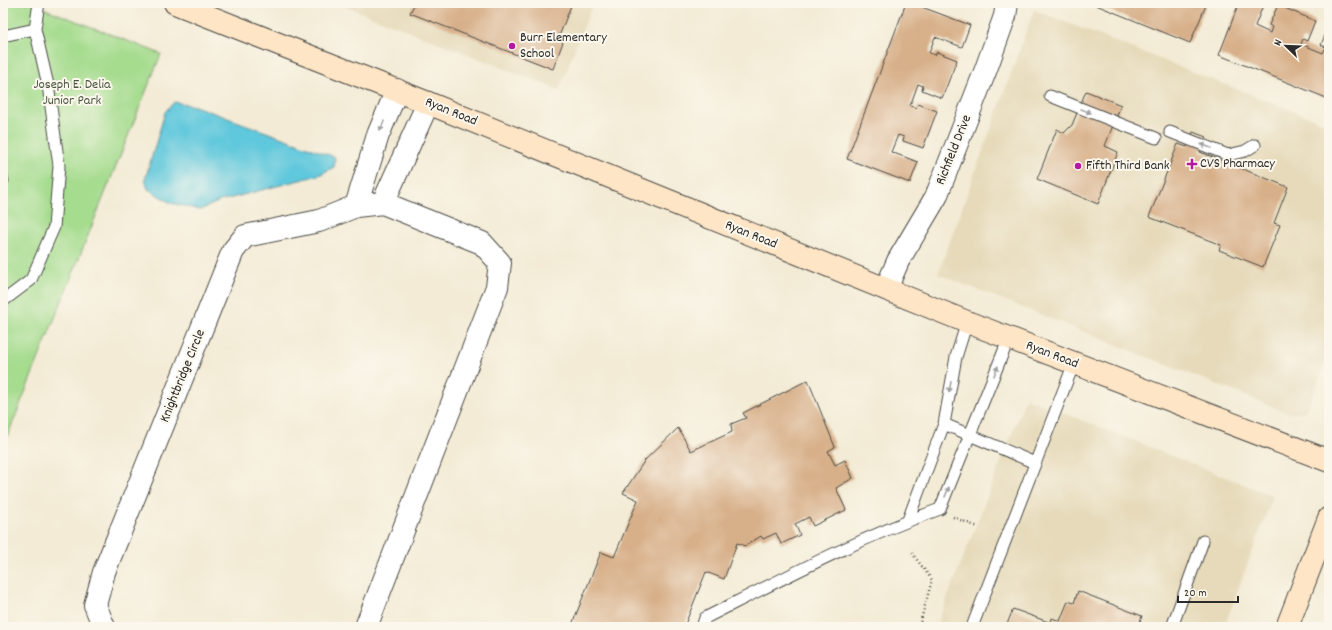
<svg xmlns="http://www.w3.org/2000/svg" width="1332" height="630" viewBox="0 0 1332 630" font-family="Dekko,sans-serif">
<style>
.built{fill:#e6daba}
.green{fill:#a5dc8e;stroke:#68845c}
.water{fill:#60c8dc;stroke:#467a84}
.building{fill:#d7af88}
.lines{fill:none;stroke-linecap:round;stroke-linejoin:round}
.service-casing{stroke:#494844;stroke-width:13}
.minor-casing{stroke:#494844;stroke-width:24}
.secondary-casing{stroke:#494844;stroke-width:24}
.path{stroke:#494844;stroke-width:2.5;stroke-dasharray:1 3;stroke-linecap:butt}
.service{stroke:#fff;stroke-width:11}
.minor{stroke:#fff;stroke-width:22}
.secondary{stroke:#fee5c5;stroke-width:22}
.oneway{fill:#a0a0a0}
.poi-dot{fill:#b5179e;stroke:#fbf7ec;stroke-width:1.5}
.labels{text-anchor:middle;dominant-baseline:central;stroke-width:4;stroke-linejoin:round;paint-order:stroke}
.poi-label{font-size:14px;fill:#2b2b2b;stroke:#fbf7ec;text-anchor:start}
.park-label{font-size:14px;fill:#4a5744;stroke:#fbf7ec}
.street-label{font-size:14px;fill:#2b2b2b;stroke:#fbf7ec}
</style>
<rect width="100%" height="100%" fill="#fbf7ec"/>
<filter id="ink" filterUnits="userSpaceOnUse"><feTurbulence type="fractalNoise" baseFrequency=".025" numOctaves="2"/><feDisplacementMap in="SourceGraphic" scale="8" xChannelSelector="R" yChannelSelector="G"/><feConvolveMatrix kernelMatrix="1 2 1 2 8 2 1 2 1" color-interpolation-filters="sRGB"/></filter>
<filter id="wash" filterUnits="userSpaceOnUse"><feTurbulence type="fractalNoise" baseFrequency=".012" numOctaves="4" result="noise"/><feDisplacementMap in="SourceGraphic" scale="16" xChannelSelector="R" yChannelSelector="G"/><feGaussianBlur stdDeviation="0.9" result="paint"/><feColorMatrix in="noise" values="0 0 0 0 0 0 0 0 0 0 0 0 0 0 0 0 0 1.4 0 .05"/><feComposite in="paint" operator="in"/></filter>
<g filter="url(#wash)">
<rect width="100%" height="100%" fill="#f3ebd5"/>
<path class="built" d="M337,3H593L559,90Z
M1034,10L1329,125V355L1306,411L1296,413L1286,412L938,274Z
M1026,398L1273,496L1224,627H936Z"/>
<path class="green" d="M3,3H30L161,54L3,447Z"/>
<path class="water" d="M174,102L195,106L335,157L334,167L319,175L220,201L200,210L171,203L148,189L145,180L165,112Z"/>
<g id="blocks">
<path class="building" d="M415,3H572L558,39L563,42L553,69L410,13Z
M906,3H911L970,25L962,47L935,37L929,53L935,55L937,52L957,60L942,98L922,90L923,86L918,84L910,106L916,108L918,104L937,111L923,148L903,141L904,137L898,135L891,152L918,162L910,183L847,159Z
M1091,3H1207L1190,43Z
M1239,3H1264L1255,26L1270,33L1272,27L1269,25L1278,5L1315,21L1307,41L1303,39L1301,44L1323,53L1326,47L1321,45L1329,25V99L1219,55Z
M1086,91L1121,105L1105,146L1118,152L1098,204L1037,179L1057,129L1064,133L1072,125Z
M1193,132L1206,137L1200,152L1288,187L1274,223L1280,225L1263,267L1219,250L1221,245L1149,217L1178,144L1187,147Z
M3,153L9,181L3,195Z
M808,380L835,447L828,451L835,465L845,460L853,478L836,488L846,510L813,526L809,517L795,524L800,535L781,544L776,533L763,539L761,536L745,546L737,543L724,579L706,572L684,627H571L601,552L614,557L638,500L623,493L645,460L678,428L691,451L732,432L731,424L746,418L743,413Z
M1078,591L1142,616L1138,627H1006L1013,609L1051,623L1052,618L1060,621L1068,601L1074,603Z"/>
</g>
</g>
<g filter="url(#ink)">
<use href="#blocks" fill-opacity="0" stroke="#494844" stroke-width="1"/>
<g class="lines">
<g class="service-casing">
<path id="service" d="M3,36L35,29
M1050,96L1156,138
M1170,132L1228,155L1245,151L1255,145
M3,301L31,280L54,227L59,166L48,85L35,29L39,3
M944,424L1035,463
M908,520L944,424L956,357L967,322
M702,627L705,618C782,579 859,538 940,509L1009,338
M972,627L1074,363
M1172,627L1203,541"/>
</g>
<g class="minor-casing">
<path id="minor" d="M383,203L428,103
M356,206L378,135L397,90
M886,289L898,261L936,197L986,69L1005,16L1007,3
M104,627L95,605L104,572L233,251L245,236L319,221L356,206L383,203L482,243L500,263L497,287L366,627"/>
</g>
<g class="secondary-casing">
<path id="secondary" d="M175,3L428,103L967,322L1329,461
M1287,627L1329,518"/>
</g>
<path class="path" d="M953,517L978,527
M912,553L932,580L919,627"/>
<use href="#service" class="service"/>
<use href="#minor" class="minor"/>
<use href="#secondary" class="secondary"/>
</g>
<defs><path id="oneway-solid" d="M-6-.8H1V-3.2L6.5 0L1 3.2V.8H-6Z"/></defs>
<g class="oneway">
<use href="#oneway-solid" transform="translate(1086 111) rotate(22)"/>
<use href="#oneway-solid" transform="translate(382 126) rotate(112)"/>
<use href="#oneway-solid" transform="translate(1206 146) rotate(-159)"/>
<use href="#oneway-solid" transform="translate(996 371) rotate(-68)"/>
<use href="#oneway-solid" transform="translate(950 387) rotate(100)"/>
<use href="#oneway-solid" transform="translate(947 492) rotate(-68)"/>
</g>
</g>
<g class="poi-dot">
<circle cx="512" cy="46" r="4"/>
<path d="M1190 158h4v4h4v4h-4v4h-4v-4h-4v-4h4z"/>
<circle cx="1078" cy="166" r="4"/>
</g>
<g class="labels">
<g class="poi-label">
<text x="520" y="38">Burr Elementary<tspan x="520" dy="16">School</tspan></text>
<text x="1200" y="164">CVS Pharmacy</text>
<text x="1086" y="166">Fifth Third Bank</text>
</g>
<g class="park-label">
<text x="72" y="85">Joseph E. Delia<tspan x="72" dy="16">Junior Park</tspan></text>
</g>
<g class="street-label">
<text transform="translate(451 112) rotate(22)">Ryan Road</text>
<text transform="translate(954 150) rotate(-68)">Richfield Drive</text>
<text transform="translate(751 235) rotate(22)">Ryan Road</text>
<text transform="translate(1052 355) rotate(21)">Ryan Road</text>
<text transform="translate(183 376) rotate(-68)">Knightbridge Circle</text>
</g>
</g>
<rect width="1332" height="630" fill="none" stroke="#fbf7ec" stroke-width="16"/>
<g transform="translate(1286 46) rotate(293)" stroke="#fbf7ec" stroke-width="3" paint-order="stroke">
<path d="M0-3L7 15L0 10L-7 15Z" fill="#2b2b2b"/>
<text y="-6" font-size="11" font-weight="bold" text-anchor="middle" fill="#2b2b2b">N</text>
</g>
<path d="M1178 596v6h60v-6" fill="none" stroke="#2b2b2b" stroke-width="2"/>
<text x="1184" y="596" font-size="12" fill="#2b2b2b" stroke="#fbf7ec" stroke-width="3" paint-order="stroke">20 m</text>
</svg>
